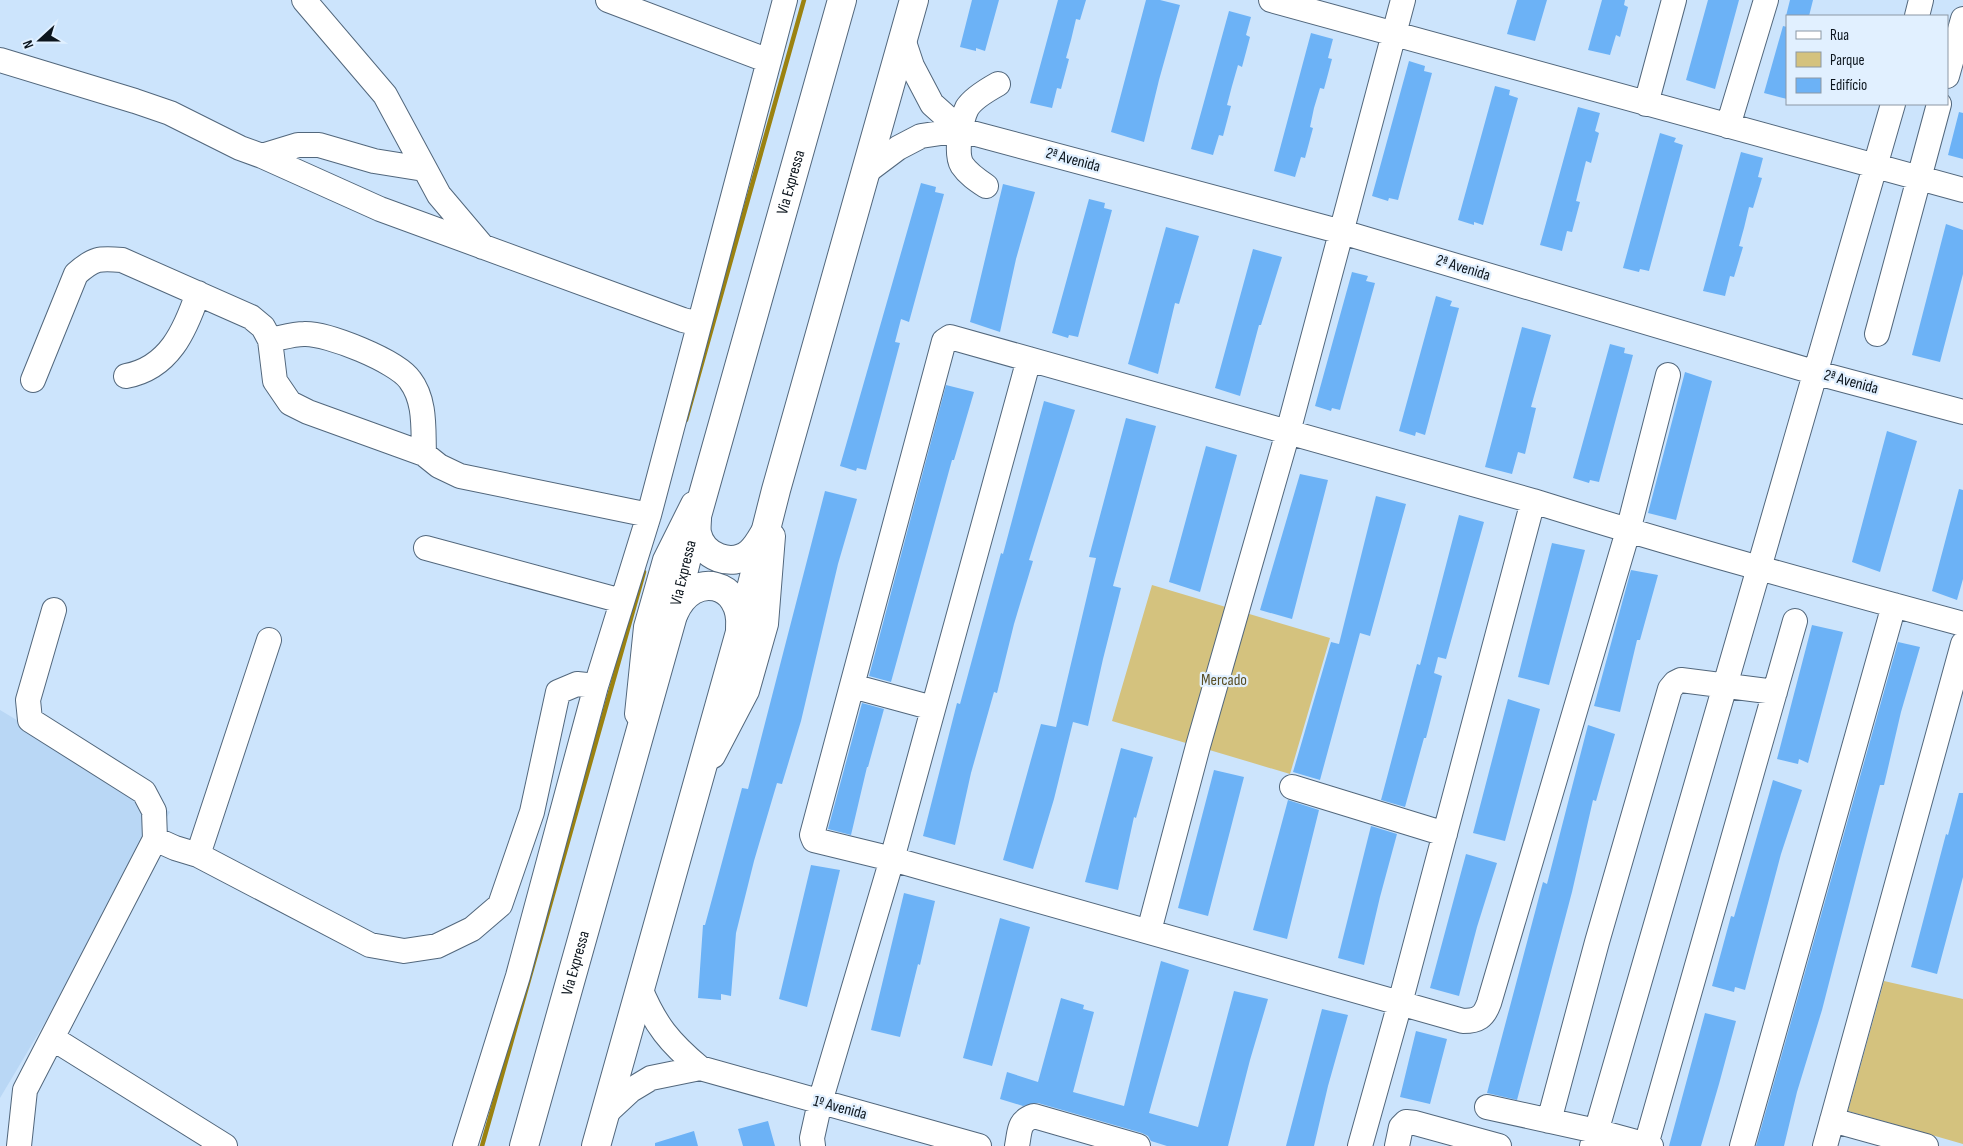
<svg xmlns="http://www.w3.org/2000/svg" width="1963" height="1146" viewBox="0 0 1963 1146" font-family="'Sofia Sans Condensed',sans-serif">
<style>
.built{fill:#b9d7f5}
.green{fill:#d4c27e}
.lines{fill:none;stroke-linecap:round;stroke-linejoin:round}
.stream{stroke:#9b8210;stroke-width:4.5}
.building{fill:#6cb2f6}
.minor-casing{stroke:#52677c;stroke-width:26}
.major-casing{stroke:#52677c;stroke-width:30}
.minor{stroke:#fff;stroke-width:24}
.major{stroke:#fff;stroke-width:28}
.labels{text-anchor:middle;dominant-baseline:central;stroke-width:4.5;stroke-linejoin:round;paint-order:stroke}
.street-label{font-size:16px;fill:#0c151d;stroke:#e1f0ff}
.park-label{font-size:16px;fill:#594e25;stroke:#e1f0ff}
</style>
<rect width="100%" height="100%" fill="#cce4fc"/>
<path class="built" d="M0,710L170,812L0,1098Z"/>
<path class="green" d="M1152,585L1330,638L1290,774L1112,721Z
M1884,981L1963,999V1144L1848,1111Z"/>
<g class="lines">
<path class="stream" d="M686,420L804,0
M482,1146L644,572"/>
</g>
<path class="building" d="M972,0H999L985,51L976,48V51L960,47Z
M1058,0H1086L1080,20L1076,19L1071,40L1066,58L1069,59L1061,89L1057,88L1052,108L1030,103Z
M1146,0H1160L1180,5L1159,80L1144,142L1111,132Z
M1517,0H1547L1535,41L1507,34Z
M1602,0H1625L1624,5L1628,7L1620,37L1616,35L1610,55L1588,50Z
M1708,0H1739L1715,89L1686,80Z
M1790,0H1813L1809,16H1786Z
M1229,11L1251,17L1246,35L1250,37L1242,67L1238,65L1232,86L1227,105L1231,106L1223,136L1219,135L1213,155L1191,149Z
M1783,26L1787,27V99L1764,93Z
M1311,33L1333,39L1328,58L1332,59L1324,89L1320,88L1314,108L1310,127L1313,128L1305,158L1301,157L1295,177L1274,171Z
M1409,61L1425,66L1424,71L1432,73L1398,200L1389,198L1388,201L1372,196Z
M1495,86L1510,90L1509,95L1518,98L1483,225L1474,222V225L1458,220Z
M1578,107L1600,113L1595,131L1599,133L1591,163L1586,161L1576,201L1580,202L1572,232L1567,231L1562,251L1540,245Z
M1959,112L1963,113V159L1948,155Z
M1660,133L1676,138L1674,142L1683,145L1649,271L1640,269L1639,272L1623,268Z
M1741,152L1763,158L1758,177L1762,178L1753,208L1749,207L1744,228L1739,246L1743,247L1734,277L1730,276L1725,296L1703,291Z
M921,183L936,187L935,192L944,194L909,322L901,319L895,342L900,343L866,470L857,468L856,471L840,466Z
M1003,184L1035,192L1016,259L1000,332L970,322Z
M1089,199L1105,203L1104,208L1112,210L1078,337L1069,335L1068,338L1052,333Z
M1946,224L1963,230V274L1940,362L1912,355Z
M1166,227L1199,236L1179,304L1175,303L1158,374L1128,364Z
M1253,249L1282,257L1261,325H1259L1240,396L1215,388Z
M1352,272L1368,276L1366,281L1375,283L1340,410L1332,408L1331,411L1315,406Z
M1436,296L1452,301L1450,306L1459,308L1425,435L1416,432L1415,436L1399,431Z
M1522,327L1551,335L1531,407L1536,408L1525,454L1518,452L1512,474L1485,467Z
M1610,344L1625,348L1624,353L1633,355L1599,482L1590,480L1589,483L1573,478Z
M1685,372L1712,381L1676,520L1648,513Z
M946,385L974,392L954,460H952L891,682L869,676Z
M1044,401L1075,410L1029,560L1033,561L1014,624L997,693L994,692L971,773L955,845L923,836L957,703L960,704L1001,553L1003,554Z
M1126,418L1156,426L1113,586L1121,588L1103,659L1088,726L1073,722L1054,799L1033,869L1003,860L1041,724L1056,727L1096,558L1089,557Z
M1887,431L1917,441L1880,572L1852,562Z
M1206,446L1237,455L1200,592L1169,582Z
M1300,474L1328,480L1292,619L1260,610Z
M1959,489L1963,490V579L1957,600L1932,591Z
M825,491L857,499L838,564L801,721L782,784L777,783L754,861L736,933L731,996L721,994V1000L698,998L703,925H705L742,788L748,789Z
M1376,496L1406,504L1370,636L1360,633L1320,780L1293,772L1331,642L1339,644Z
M1459,515L1484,522L1446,659L1438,657L1434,673L1442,676L1426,738H1424L1405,807L1381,800L1417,664L1420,665Z
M1552,543L1585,550L1549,685L1518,677Z
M1631,570L1658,575L1640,640H1637L1620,712L1594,706Z
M1812,625L1843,632L1808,763L1799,759L1798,764L1777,759Z
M1898,642L1920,647L1901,712L1884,785H1880L1822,1010L1797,1092L1784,1146H1756Z
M1508,699L1540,709L1505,841L1473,833Z
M862,703L884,709L868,767H867L851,835L828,829Z
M1588,725L1615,734L1596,801L1593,800L1572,892L1517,1100L1487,1093L1543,882L1547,884Z
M1121,748L1153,757L1136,818L1134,817L1118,890L1085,882Z
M1214,770L1244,777L1208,916L1178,908Z
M1773,780L1802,790L1781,854L1745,990L1735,987L1734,992L1712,986L1731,916L1734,917Z
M1959,793H1963V877L1937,974L1911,967L1946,834L1948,835Z
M1288,800L1319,810L1287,939L1253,930Z
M1371,826L1397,834L1380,897L1364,965L1338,958Z
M1466,854L1497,863L1477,927L1459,996L1430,988Z
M811,865L840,870L807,1007L779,999Z
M904,893L935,901L920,965L918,964L900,1037L871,1030Z
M1000,918L1030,927L992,1066L963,1058Z
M1161,961L1189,970L1149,1113L1198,1127L1234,991L1268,999L1250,1060L1228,1146H1167L1151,1141L1148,1136L1142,1133L1038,1103L1023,1106L1000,1099L1007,1072L1038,1082L1061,998L1084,1005L1083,1009L1094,1012L1073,1092L1124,1106Z
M1322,1009L1348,1015L1328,1086L1314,1146H1286Z
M1705,1013L1736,1021L1719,1084L1701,1146H1669Z
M1416,1031L1447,1039L1430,1104L1400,1097Z
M768,1121L775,1146H743L738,1129Z
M694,1131L698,1146H655V1143Z"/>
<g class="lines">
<g class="minor-casing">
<path id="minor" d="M304,0L385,95L439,195L483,247
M608,0L769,61
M1271,0L1963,190
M1917,16L1921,0
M903,39L912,66L932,104L961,130
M0,60L135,101L170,113L240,148L262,156L298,145H319L374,161L424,169
M1947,76L1963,19
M1646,104L1674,0
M1728,126L1766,0
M262,156L380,209L683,320L699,324
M866,172L898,148L921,136L961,130L1342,232L1817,373L1963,412
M986,186C977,180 968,174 962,165C955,153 961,120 967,108C973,98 989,89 998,84
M1877,334L1939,104
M270,340C281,338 293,334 304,334C327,333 397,361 410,380C426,401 423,429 424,454
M1668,375L1628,531L1489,1003C1484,1017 1478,1021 1463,1021L892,859L814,840L812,835L944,341L950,337L1533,501C1676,546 1819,585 1963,624
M126,376C169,368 185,331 198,293
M33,380L76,274C94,258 99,258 122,260L251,317L263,327L270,340L275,381L290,403L308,412L424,454L439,466L460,476L649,515
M426,548L622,601
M852,686L933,708
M637,714L646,627L665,560L693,504
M713,756L747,691L766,624L773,536
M1292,787L1445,834
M155,839L175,848L198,855L370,945L404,951L437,946L472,929L500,905L532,812L558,692L577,684L596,686
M198,855L269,640
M1149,931L1198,746L1288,432L1403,0
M640,988C655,1025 670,1043 700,1068L979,1146
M52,1038L225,1146
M1487,1107L1596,1131L1651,1146
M604,1115L631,1090L651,1078L700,1068
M1832,1120L1926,1146
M1549,1121L1597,942L1670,689L1675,683L1681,680L1775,692
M1646,1145L1795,621
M19,1146L25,1090L155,839L154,811L144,792L30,720L28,700L54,610
M465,1146L518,976L596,686L649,515L785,0
M813,1146L812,1138L820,1102L892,859L1029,359
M1017,1146C1020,1131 1018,1121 1034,1116L1138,1146
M1360,1146L1400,1003L1533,501
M1397,1146L1401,1127L1406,1122L1415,1123L1499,1146
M1592,1146L1893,104
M1742,1146L1894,605
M1825,1146L1963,644"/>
</g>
<g class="major-casing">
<g id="major">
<path d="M697,518C697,523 696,528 697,533C702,557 732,568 750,553C756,548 760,541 764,534"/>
<path d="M674,613C693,569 744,582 740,628"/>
<path id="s1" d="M524,1146L673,615L697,516L842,0"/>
<path d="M596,1146L740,632L776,490L914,0"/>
</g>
</g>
<use href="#minor" class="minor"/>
<use href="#major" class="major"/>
</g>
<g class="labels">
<g class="street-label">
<text transform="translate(1073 160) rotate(15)">2ª Avenida</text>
<text stroke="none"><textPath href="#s1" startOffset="1000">Via Expressa</textPath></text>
<text transform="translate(1463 268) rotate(17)">2ª Avenida</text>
<text transform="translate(1851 382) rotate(15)">2ª Avenida</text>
<text stroke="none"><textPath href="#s1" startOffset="595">Via Expressa</textPath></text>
<text stroke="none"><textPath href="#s1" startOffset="190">Via Expressa</textPath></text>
<text transform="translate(840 1108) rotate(15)">1º Avenida</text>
</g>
<g class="park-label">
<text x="1224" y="680">Mercado</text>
</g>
</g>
<rect x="1786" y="15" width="162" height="90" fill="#e1f0ff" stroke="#8c98a5"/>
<rect x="1796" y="31" width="25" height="8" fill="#ffffff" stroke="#8c98a5"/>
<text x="1830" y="40" font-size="15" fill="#0c151d">Rua</text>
<rect x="1796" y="52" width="25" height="15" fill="#d4c27e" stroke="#8c98a5"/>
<text x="1830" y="65" font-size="15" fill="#0c151d">Parque</text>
<rect x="1796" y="78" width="25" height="15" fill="#6cb2f6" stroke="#8c98a5"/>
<text x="1830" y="90" font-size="15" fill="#0c151d">Edifício</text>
<g transform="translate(40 40) rotate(249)" stroke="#e1f0ff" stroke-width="4" paint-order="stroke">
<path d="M0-4L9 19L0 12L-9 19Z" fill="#0c151d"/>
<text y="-8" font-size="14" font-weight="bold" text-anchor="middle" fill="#0c151d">N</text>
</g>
</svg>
